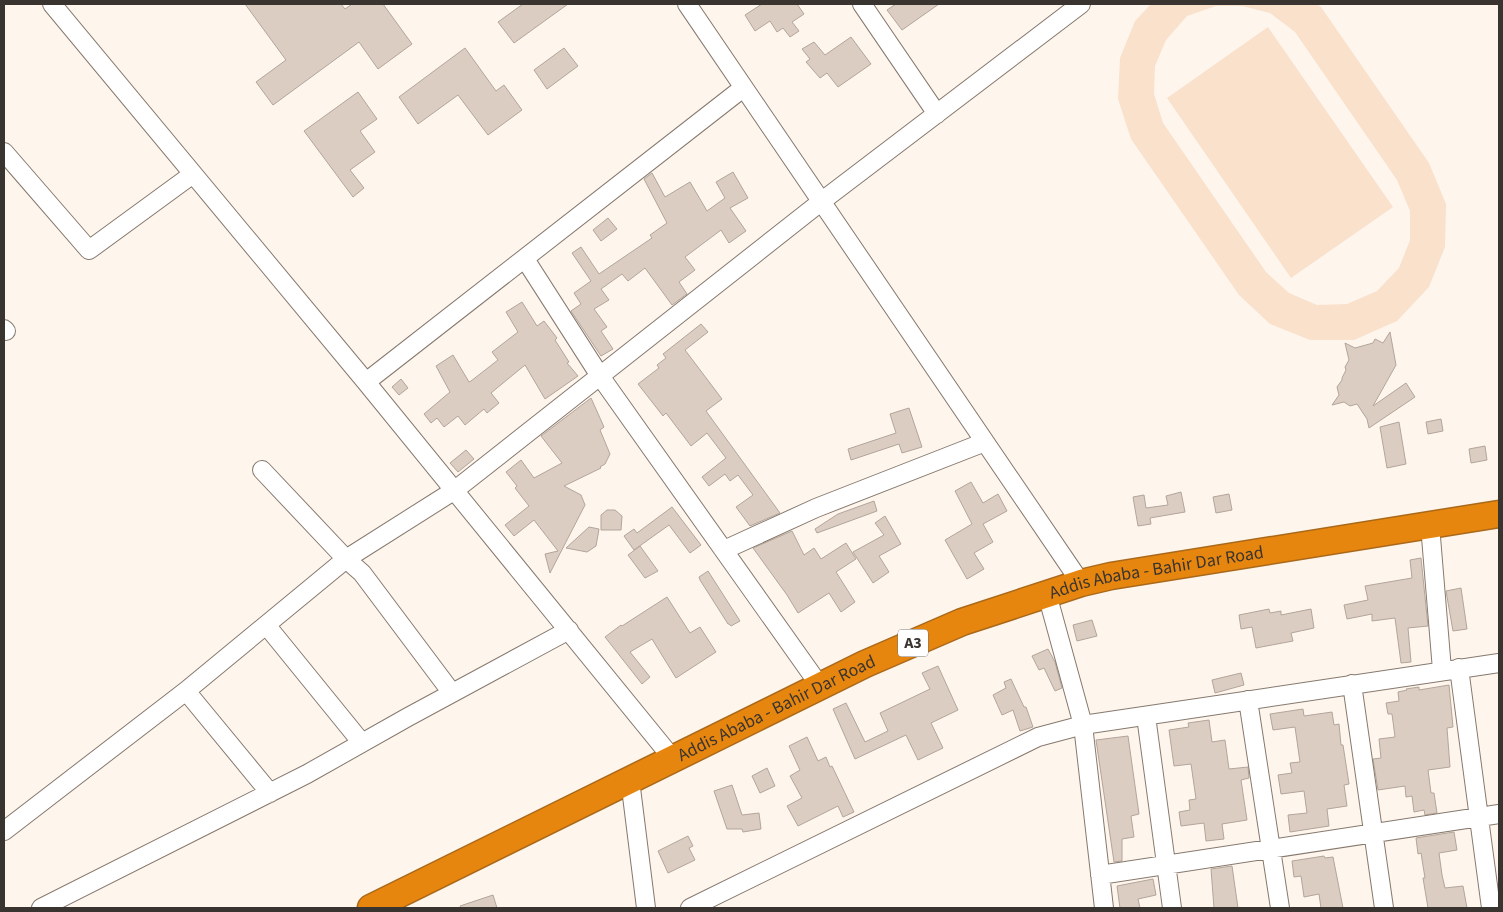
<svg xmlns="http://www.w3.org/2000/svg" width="1503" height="912" viewBox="0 0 1503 912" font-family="'Source Sans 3',sans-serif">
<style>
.green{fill:#f9e1cc;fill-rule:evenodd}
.building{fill:#dbcdc1;stroke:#b3a59a}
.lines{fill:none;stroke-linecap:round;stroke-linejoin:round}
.minor-casing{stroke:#86796e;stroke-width:20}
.highway-casing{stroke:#aa691a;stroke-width:29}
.minor{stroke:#fff;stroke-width:18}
.highway{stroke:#e6860e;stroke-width:26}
.labels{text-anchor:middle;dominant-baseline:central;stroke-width:4;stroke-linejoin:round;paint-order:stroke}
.shield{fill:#fff;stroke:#75716e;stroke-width:1}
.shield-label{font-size:16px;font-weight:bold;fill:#3a3430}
.street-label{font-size:18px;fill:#3a3430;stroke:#fff}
</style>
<rect width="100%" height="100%" fill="#fef5ed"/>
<path class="green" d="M1151,4H1317L1321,7L1429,163L1446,204L1445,247L1429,287L1397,321L1354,340H1310L1270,324L1239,295L1131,139L1118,99L1120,58L1135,21ZM1216,6H1242L1270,13L1295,32L1397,180L1410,211V240L1399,268L1377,291L1347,304L1317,305L1289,293L1266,272L1163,123L1154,94L1155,66L1166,40L1187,16Z
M1268,27L1393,207L1291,278L1167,98Z"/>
<path class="building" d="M245,4H341L345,9L352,4H383L412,44L378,69L359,42L273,105L256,82L286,60Z
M523,4H568L514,43L498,22Z
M762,4H797L804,14L792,22L799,31L790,37L783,28L777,32L770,21L755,31L745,15Z
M896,4H939L902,30L887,10Z
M851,37L871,64L838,87L827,73L820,78L806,62L810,59L802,49L814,42L825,55Z
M465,48L496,91L504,85L522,110L488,135L458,95L418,124L399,97Z
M564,48L578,66L547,89L534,70Z
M358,92L377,119L360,131L375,152L350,170L364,188L353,197L304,131Z
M733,172L748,198L730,208L746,231L729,243L721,230L685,257L695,270L679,282L687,294L672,305L645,268L628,281L622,274L601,289L609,300L594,309L607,327L601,331L613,349L601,356L571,311L581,304L574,293L591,281L572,253L581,247L599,274L652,238L650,235L667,223L644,179L652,173L665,197L690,182L707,211L725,198L716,182Z
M608,218L617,229L601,241L593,230Z
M522,302L537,326L544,321L557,338L555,340L569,362L567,363L578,376L545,399L525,365L491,393L499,403L487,413L484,409L465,425L458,416L444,427L437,418L431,423L424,414L450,392L436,366L453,355L469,382L471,381L498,360L492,352L518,332L506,312Z
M701,324L708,332L685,350L722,399L706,411L780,513L750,526L736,507L753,495L738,475L730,481L725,474L709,486L702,477L726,458L707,433L691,446L666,413L663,416L638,384L659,368L657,365L666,358L663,354Z
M1390,332L1396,365L1373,406L1406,383L1415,397L1369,428L1367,419L1357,404L1350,406L1344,402L1332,405L1339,395L1337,387L1342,380V378L1346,370L1345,367L1349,360L1345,343L1355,348L1373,343L1375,339L1383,343Z
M401,379L408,388L399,395L392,387Z
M591,398L604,427L600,430L610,454L605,464L600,467L601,468L564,486L581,495L585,505L550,573L545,554L558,551L534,520L514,536L505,525L529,506L515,488L517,486L506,472L521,460L534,478L562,463L541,436Z
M909,408L922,447L902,453L899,444L851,460L848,449L896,433L890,414Z
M1441,419L1443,431L1428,434L1426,422Z
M1399,422L1406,464L1387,468L1380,427Z
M1485,446L1487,460L1471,463L1469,449Z
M466,450L474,459L458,472L450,463Z
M971,482L983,503L998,494L1007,511L983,524L993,542L974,553L984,569L967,579L945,540L972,524L955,491Z
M1181,492L1185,512L1150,518L1151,524L1138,526L1133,497L1144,495L1146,508L1168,505L1166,496Z
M1229,494L1232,510L1216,513L1213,497Z
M874,501L877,511L817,533L815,529L838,514Z
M672,507L701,545L690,553L669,525L634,550L624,536L634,529L637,533Z
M607,510H615L622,516L621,530H601V515Z
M885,516L901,544L879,556L889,572L873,583L853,552L884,535L875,523Z
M589,527L599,529L596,546L587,552L566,548Z
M792,531L804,555L814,548L821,559L846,543L856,559L836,572L855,602L841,612L829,593L798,613L787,595L753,548Z
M640,546L658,571L645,578L628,555Z
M1421,558L1428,626L1408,628L1411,662L1401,663L1395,618L1372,621V614L1347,619L1344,605L1368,600L1365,586L1412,578L1410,560Z
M708,571L740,621L731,626L729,624H728L700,580L699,577Z
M1461,588L1467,629L1453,631L1446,591Z
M667,597L690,633L700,627L716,652L676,678L652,639L630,652L650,677L642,684L605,637L621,625L622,626Z
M1269,609L1270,613L1281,611V615L1311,609L1314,628L1291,633L1293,641L1256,648L1252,627L1241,629L1239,615Z
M1092,620L1097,636L1077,641L1073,625Z
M1048,649L1055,662L1062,688L1055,691L1044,668L1039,670L1032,656Z
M938,666L958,710L931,723L943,748L918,760L906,735L855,759L833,709L846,703L865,742L888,731L880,713L930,689L922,673Z
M1241,673L1244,685L1215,693L1212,680Z
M1011,679L1024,707H1026L1033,727L1020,731L1013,710L1002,715L993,695L1006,688L1004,682Z
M1449,685L1453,727L1447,728L1450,767L1428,770L1431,793H1434L1437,813L1425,815L1424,810L1414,812L1412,796L1406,797L1405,786L1378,790L1373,759L1381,758L1379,739L1395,737L1392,714H1388L1386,703L1399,701L1398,692L1407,690L1406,689L1419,687V690Z
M1303,709L1304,716L1332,712L1334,725L1339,724L1341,745H1343L1349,784L1344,785L1347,806L1327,809L1329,826L1290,832L1288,815L1307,813L1304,791L1281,794L1278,775L1292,773L1290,763L1300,762L1295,727L1273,730L1270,714Z
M1209,720L1212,742L1225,740L1229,769L1248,767L1249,778L1241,780L1247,820L1222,824L1224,839L1206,841L1204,823L1181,826L1179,812L1190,810L1189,800L1196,799L1191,764L1174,766L1169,730L1189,727L1188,723Z
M1128,736L1139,814L1131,816L1134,837L1122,839V861L1114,862L1096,740Z
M807,737L818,761L826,757L830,767L832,766L854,812L843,817L838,806L798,826L787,806L802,798L790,776L800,770L789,746Z
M767,768L775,786L760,793L752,776Z
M732,785L742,815L759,813L761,829L743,832L742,829H727L714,791Z
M1454,832L1457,850L1439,853L1442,875L1445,888L1463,886L1467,908H1428L1423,878H1425L1421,853L1418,854L1416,838Z
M688,836L693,846L689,848L695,860L668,873L658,851Z
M1324,856L1325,858L1333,857L1343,908H1321L1319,894L1304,897L1301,876L1294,877L1292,861Z
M1232,866L1238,908H1214L1211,869Z
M1153,879L1156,895L1138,899L1140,908H1120L1117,886Z
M493,895L497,908H461L460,906Z"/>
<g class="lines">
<g class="minor-casing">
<path id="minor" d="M52,4L366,382L673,759
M687,4L1081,583
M862,4L937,114
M4,152L89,250L193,174
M525,259L600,376L820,686
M4,329L6,331
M366,382L743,88
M262,470L346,559L362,573L452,693
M1430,525L1442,670
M724,550L816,508L985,442
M1047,594L1083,725L1104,908
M267,626L362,743
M1459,668L1491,908
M1352,684L1384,908
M186,691L270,793
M1248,700L1280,908
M1146,716L1172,908
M630,780L646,908
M4,831L186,691L346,559L455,490L822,201L1081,4
M1100,875L1499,814
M41,908L307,774L408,717L569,630
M690,908L1038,737L1083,725L1499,663"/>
</g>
<g class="highway-casing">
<g id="highway">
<path id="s1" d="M371,908L865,664L962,622L1081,583L1111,576L1499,514"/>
</g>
</g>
<use href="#minor" class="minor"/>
<use href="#highway" class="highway"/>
</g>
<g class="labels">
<rect class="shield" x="898" y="629.5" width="30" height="27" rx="4"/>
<g class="shield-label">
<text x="913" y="643">A3</text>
</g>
<g class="street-label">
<text stroke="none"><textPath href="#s1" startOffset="858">Addis Ababa - Bahir Dar Road</textPath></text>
<text stroke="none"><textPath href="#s1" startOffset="452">Addis Ababa - Bahir Dar Road</textPath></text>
</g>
</g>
<rect width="1503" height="912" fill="none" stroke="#3a3430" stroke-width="10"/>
</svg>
